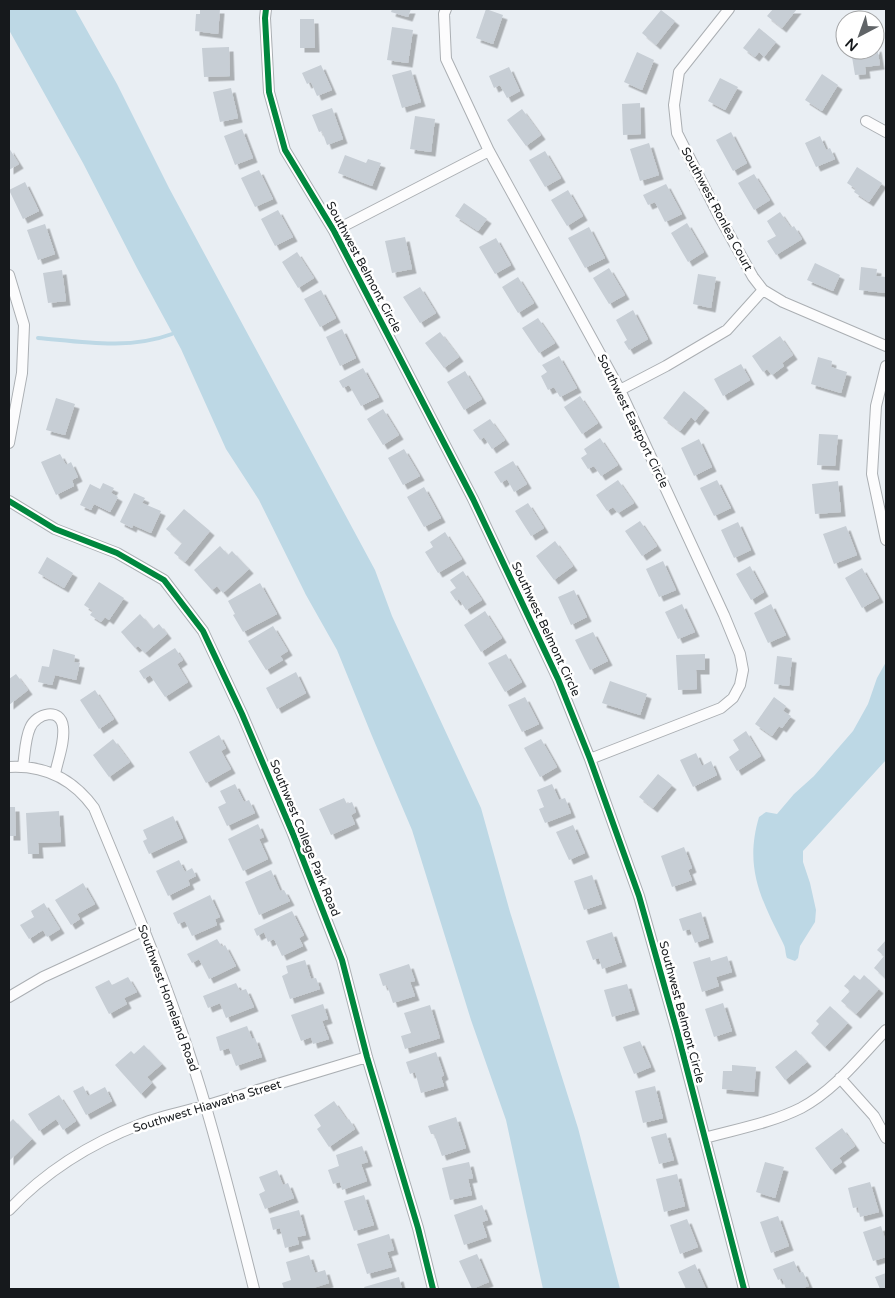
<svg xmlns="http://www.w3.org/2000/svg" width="895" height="1298" viewBox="0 0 895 1298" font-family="'Varela Round',sans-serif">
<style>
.water{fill:#bdd8e5}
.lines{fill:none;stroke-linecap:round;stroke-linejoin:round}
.stream{stroke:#bdd8e5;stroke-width:4}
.building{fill:#c7ced5;filter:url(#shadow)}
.street-casing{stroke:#abafb3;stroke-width:12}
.street{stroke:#fcfcfd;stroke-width:10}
.cycleway-casing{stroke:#fff;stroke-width:9}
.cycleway{stroke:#00873e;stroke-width:6}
.labels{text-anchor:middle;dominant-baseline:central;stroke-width:5;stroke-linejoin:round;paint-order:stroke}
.street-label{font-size:12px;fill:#16191c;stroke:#fff}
</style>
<defs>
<filter id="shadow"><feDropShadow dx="4.5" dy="4.5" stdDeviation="0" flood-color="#0004"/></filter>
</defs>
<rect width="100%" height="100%" fill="#e9eef3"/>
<path class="water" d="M9,9H75L117,84L169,188L375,570L392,616L481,808L510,912L578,1128L620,1289H543L506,1120L471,1020L412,830L372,736L337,650L306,595L259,500L226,449L181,349L137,268L83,163L9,30Z
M886,662V760L803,851V862L810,883L816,910L815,922L800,946L798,958L795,961L787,958C785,953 786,948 783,943C761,899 744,868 759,817L766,812L777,814L794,794L814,776L853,731L868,704L877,678Z"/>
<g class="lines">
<path class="stream" d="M38,338C83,342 129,350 172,334"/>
</g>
<path class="building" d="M200,9H220L218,34L195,31L196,14H200Z
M392,9H411L408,17L391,12Z
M486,9L503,15L493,44L476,38Z
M773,9H797L782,28L767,16Z
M661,10L675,21L656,45L642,33Z
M300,19H314L315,48H300Z
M392,27L413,30L408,63L387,60Z
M759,28L776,42L764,57L759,52L755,57L743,48Z
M229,47L230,76L204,77L202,48Z
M877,47L880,65L865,67L866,74L855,75L851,51L875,50V48Z
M637,52L654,60L642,90L624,82Z
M321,65L332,90L317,96L311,82L307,84L302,73Z
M509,67L520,91L507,98L500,85L494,88L489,76Z
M411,70L421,102L402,108L392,75Z
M822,74L838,85L822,111L805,100Z
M720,78L738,87L725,110L708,101Z
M231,88L238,118L220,122L213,92Z
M640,103L641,134L623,135L622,104Z
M332,108L343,139L327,145L322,131L319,132L312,115Z
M522,109L541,135L526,146L507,120Z
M415,116L435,119L431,152L410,149Z
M242,129L253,158L235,165L224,136Z
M731,132L747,163L733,171L716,140Z
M820,136L826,150L830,148L835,159L816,167L805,143Z
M649,143L659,175L640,181L630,149Z
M9,148L19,164L9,170Z
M545,151L561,178L545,187L529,160Z
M345,155L366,163L368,159L381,163L372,186L338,173Z
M857,167L882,183L869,202L854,192L856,189L847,183Z
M259,170L273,199L255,207L241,178Z
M754,174L770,200L754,210L738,183Z
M25,182L39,211L23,219L9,190Z
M666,184L682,214L665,222L655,202L648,205L643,195Z
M568,190L583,216L567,226L551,200Z
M464,203L487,219L478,231L455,216Z
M278,210L293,237L275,246L261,219Z
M780,212L791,228L794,226L802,239L776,255L767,241L776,236L767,221Z
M687,223L704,252L688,262L671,233Z
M45,224L55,254L38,260L27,230Z
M589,227L605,258L585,268L568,238Z
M405,237L412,269L392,273L385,241Z
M496,238L511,265L495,274L479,247Z
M297,252L314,278L298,288L282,262Z
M815,263L840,275L833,291L807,280Z
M861,267L877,269L876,276L886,277V293L859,290Z
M609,268L625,295L609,304L593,278Z
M62,270L66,301L48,303L43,273Z
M698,274L716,277L711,308L693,304Z
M518,277L534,303L518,313L502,287Z
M420,287L436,313L420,323L403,297Z
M321,290L336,318L320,327L304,299Z
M633,310L648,339L629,350L624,342L627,340L616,320Z
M538,318L555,343L539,353L522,328Z
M342,329L356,358L340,366L326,337Z
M440,332L459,357L444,368L425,343Z
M780,336L793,355L782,363L784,366L772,375L767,369L763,372L752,356Z
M559,356L577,388L560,397L554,387L548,390L541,376L547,372L542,365Z
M818,357L832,361L831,367L847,372L841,393L811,384Z
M741,364L750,380L723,396L714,379Z
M363,368L379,397L361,406L349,385L343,388L339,381Z
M465,371L482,399L464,410L447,382Z
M684,391L705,408L695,421L691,417L680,431L663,418Z
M580,396L598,423L582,434L564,407Z
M56,398L75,404L65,435L46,430Z
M383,409L399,435L383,445L367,419Z
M490,419L505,440L492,449L484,437L480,440L473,430Z
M819,434L838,435L835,466L817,465Z
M600,438L618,465L601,476L594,466L588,469L581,458L587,454L584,449Z
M699,439L712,467L694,476L681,448Z
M404,449L420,476L403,485L388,458Z
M60,454L66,465L71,462L78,477L72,480L74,486L56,495L41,462Z
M513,461L527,484L514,492L507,479L501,483L494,472Z
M618,480L634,503L618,513L613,507L607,511L596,495Z
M717,480L731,508L714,516L700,488Z
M838,481L841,512L815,514L812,484Z
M103,483L114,488L111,493L118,497L110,512L94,504L91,510L80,505L90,484L100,489Z
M424,487L441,518L424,527L407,497Z
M134,493L145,498L142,503L161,511L151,533L133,525L132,528L120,522Z
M528,503L544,528L531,536L515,511Z
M184,509L210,531L185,562L174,553L182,543L166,529Z
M640,521L657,546L642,556L625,531Z
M738,522L751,550L734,558L721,530Z
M846,526L857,555L834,564L823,534Z
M445,532L462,559L438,573L425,552L433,547L430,542Z
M555,541L573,566L554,580L536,556Z
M220,546L228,555L232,551L249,569L223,593L217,586L212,590L194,570Z
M47,557L73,573L64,588L38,573Z
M663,561L676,590L659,597L646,569Z
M750,566L764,592L751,600L736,574Z
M862,568L879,598L862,608L845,578Z
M463,571L482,600L466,610L459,599L456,601L450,592L456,588L450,580Z
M99,582L124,598L109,620L105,617L101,622L90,615L93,611L84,605Z
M260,583L277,614L243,632L233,615L235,614L228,601Z
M574,590L587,617L571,625L558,597Z
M682,604L695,632L678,639L665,612Z
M771,604L786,635L768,643L754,613Z
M485,611L502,638L481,652L464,625Z
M140,614L153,629L159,624L167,634L145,653L138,646L135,648L121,632Z
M273,626L288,651L280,656L283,660L266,670L248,641Z
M593,632L608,661L590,670L575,640Z
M175,648L183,660L177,664L188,682L165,697L150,675L144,679L139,671Z
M53,649L75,655L74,662L80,663L76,680L55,675L52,685L38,682L42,666L49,667Z
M506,654L522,682L505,692L488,663Z
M705,654V670H696L697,689L678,690L676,655Z
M777,656L792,658L789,686L774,684Z
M296,672L306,693L277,709L266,688Z
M16,674L28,690L9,705V679Z
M610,681L647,694L640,715L602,703Z
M95,690L114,719L99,729L80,700Z
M525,697L539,724L522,732L508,705Z
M774,697L786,706L783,711L791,716L782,728L779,726L772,736L755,724Z
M746,731L761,756L737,771L729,757L739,750L733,740Z
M219,735L226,748L221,751L231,769L206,783L189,752Z
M113,739L130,762L109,777L93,755Z
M541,739L557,767L540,777L524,748Z
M696,753L702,766L711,761L717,775L693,787L680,760Z
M658,774L672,785L653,808L639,797Z
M235,784L244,802L249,800L255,813L227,826L218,807L226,803L220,791Z
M552,784L559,800L565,798L571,813L545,823L539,809L544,807L537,790Z
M344,798L347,804L352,802L356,812L351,815L355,824L331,835L319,809Z
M9,807H15L16,836H9Z
M59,811L61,842L38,843L39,854H28L26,813Z
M173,816L183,838L149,854L143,841L147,839L143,830Z
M258,824L264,837L259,839L268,859L243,871L228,839Z
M573,825L585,853L569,860L556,832Z
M684,847L692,868L688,870L692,880L672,887L661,856Z
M179,860L185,872L192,868L196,876L188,880L190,885L168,896L156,871Z
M271,870L280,891L284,890L290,901L259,915L245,882Z
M592,875L602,904L584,910L574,881Z
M83,883L95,904L77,914L80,919L71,925L55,900Z
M210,895L220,917L215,919L217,925L192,936L185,921L178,924L173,913Z
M44,903L60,929L47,937L43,930L29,939L20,925L34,917L31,911Z
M292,911L304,935L299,938L303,946L282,956L274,939L268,942L264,932L257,936L254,929Z
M701,912L709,938L695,943L690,929L683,931L679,919Z
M612,932L622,962L602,969L599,958L593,960L586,941Z
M217,939L222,947L225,945L236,966L209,979L199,959L192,963L187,954Z
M886,940V979L874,968L884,956L877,950Z
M727,956L732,972L716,977L719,986L702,992L693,962L710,957L711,961Z
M305,960L311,979L316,978L320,989L290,999L282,976L288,973L286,966Z
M409,964L415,981L410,982L415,996L393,1003L387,985L383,986L379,974Z
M854,975L860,980L864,975L879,989L856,1014L841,1001L850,991L844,986Z
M128,977L137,992L124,998L127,1004L109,1014L95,987L109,980L112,985Z
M236,983L240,991L246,989L254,1007L226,1018L220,1003L208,1008L203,996Z
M627,984L635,1010L612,1017L604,990Z
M723,1003L732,1031L714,1037L705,1009Z
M323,1004L328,1019L322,1021L329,1039L313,1044L311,1037L301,1041L291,1015Z
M430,1005L440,1038L405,1049L401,1036L411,1033L404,1013Z
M830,1006L848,1023L825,1047L811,1033L819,1024L816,1021Z
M247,1026L252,1039L255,1038L262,1057L236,1066L229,1048L220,1051L216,1037Z
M640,1041L651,1067L634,1074L623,1047Z
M144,1045L162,1064L147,1077L152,1083L141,1094L115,1065L131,1051L134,1054Z
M796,1050L807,1062L785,1080L775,1067Z
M436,1052L444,1075L441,1077L444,1086L421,1093L415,1072L410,1074L406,1062Z
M732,1065L756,1067L754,1092L722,1089L723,1071H732Z
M83,1086L88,1096L105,1087L112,1101L86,1115L73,1091Z
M655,1086L663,1118L643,1123L635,1091Z
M59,1095L76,1121L63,1130L56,1119L39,1131L28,1114Z
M334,1101L347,1120L349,1119L355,1129L329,1147L317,1129L321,1126L314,1115Z
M456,1117L466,1148L442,1156L434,1134H431L428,1126Z
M13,1119L32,1139L9,1161V1123Z
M842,1128L855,1146L839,1158L842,1162L831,1170L815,1148Z
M666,1133L674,1160L659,1164L651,1137Z
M362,1146L368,1162L361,1164L367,1181L342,1190L340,1182L333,1184L328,1170L339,1166L336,1155Z
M469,1162L473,1178L468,1179L472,1195L450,1200L442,1168Z
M765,1162L784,1167L775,1198L756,1192Z
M277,1170L283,1185L288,1183L294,1198L265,1209L259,1194L265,1191L259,1177Z
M677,1174L685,1206L664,1212L656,1179Z
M870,1182L879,1212L860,1217L858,1207L853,1208L848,1188Z
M364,1195L374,1225L354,1231L344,1201Z
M482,1205L488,1220L482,1222L487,1237L464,1245L454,1215Z
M299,1210L306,1235L297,1237L299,1244L285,1248L280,1228L273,1230L270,1218Z
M778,1216L789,1246L771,1253L760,1222Z
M687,1219L698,1247L680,1254L670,1225Z
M881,1226L886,1242V1257L873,1261L863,1232Z
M389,1234L394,1250L387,1252L392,1267L367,1274L357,1244Z
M477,1254L489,1282L472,1289L459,1261Z
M309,1255L315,1273L325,1270L329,1283L310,1289H284L282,1283L291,1280L286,1262Z
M794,1261L799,1273L803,1272L809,1286L800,1289H786L782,1278L778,1280L773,1269Z
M695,1264L706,1289H686L678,1272Z
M886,1273V1289H880L875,1277Z
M399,1277L402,1289H365L364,1287Z"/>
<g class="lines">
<g class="street-casing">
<path id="street" d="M266,9L265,18L269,92L285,150L334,231L473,499L558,679L590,759L639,896L677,1031L744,1289
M446,9L444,14L446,59L489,151L620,390L724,615L740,654L743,670L740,685L733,698L721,708L590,759
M729,9L679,72L674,105L677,133L719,216L753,277L763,290L783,302L886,346
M866,121L886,132
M334,231L489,151
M9,275L24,325L22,373L9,443
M886,366L876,406L872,474L886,540
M620,390L666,366L727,330L763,290
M9,501L55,529L117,553L164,580L203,631L242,714L293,834L342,960L367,1057L418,1228L433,1289
M23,766C25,754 25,739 30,728C36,713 61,707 63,727C65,742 58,759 55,774
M9,767C45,765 73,779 94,808C132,899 170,990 199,1084C220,1152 237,1221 254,1289
M9,997L43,977L145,930
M840,1078L874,1116L886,1138
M705,1138C737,1129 771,1123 801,1108C835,1090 860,1057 886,1030
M9,1210C46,1171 91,1143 141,1124C166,1114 193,1110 218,1102C268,1087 318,1072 367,1057"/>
</g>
<use href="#street" class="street"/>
<g class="cycleway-casing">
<path id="cycleway" d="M266,9L265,18L269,92L285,150L334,231L473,499L558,679L590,759L639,896L677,1031L744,1289
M9,501L55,529L117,553L164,580L203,631L242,714L293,834L342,960L367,1057L418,1228L433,1289"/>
</g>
<use href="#cycleway" class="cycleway"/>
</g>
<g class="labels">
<g class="street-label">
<text transform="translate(717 209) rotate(62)">Southwest Ronlea Court</text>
<text transform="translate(364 267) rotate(62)">Southwest Belmont Circle</text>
<text transform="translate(633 421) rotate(64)">Southwest Eastport Circle</text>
<text transform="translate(546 629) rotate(65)">Southwest Belmont Circle</text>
<text transform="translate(305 838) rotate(68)">Southwest College Park Road</text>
<text transform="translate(168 998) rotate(70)">Southwest Homeland Road</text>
<text transform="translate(682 1012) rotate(75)">Southwest Belmont Circle</text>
<text transform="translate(207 1106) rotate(-17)">Southwest Hiawatha Street</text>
</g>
</g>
<rect width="895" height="1298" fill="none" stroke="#16191c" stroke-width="20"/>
<g transform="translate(860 35) rotate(221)"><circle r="24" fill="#ffffff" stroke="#a2a3a4"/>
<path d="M0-4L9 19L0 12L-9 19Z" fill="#606467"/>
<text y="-8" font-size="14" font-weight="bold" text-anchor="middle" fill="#16191c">N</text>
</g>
</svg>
